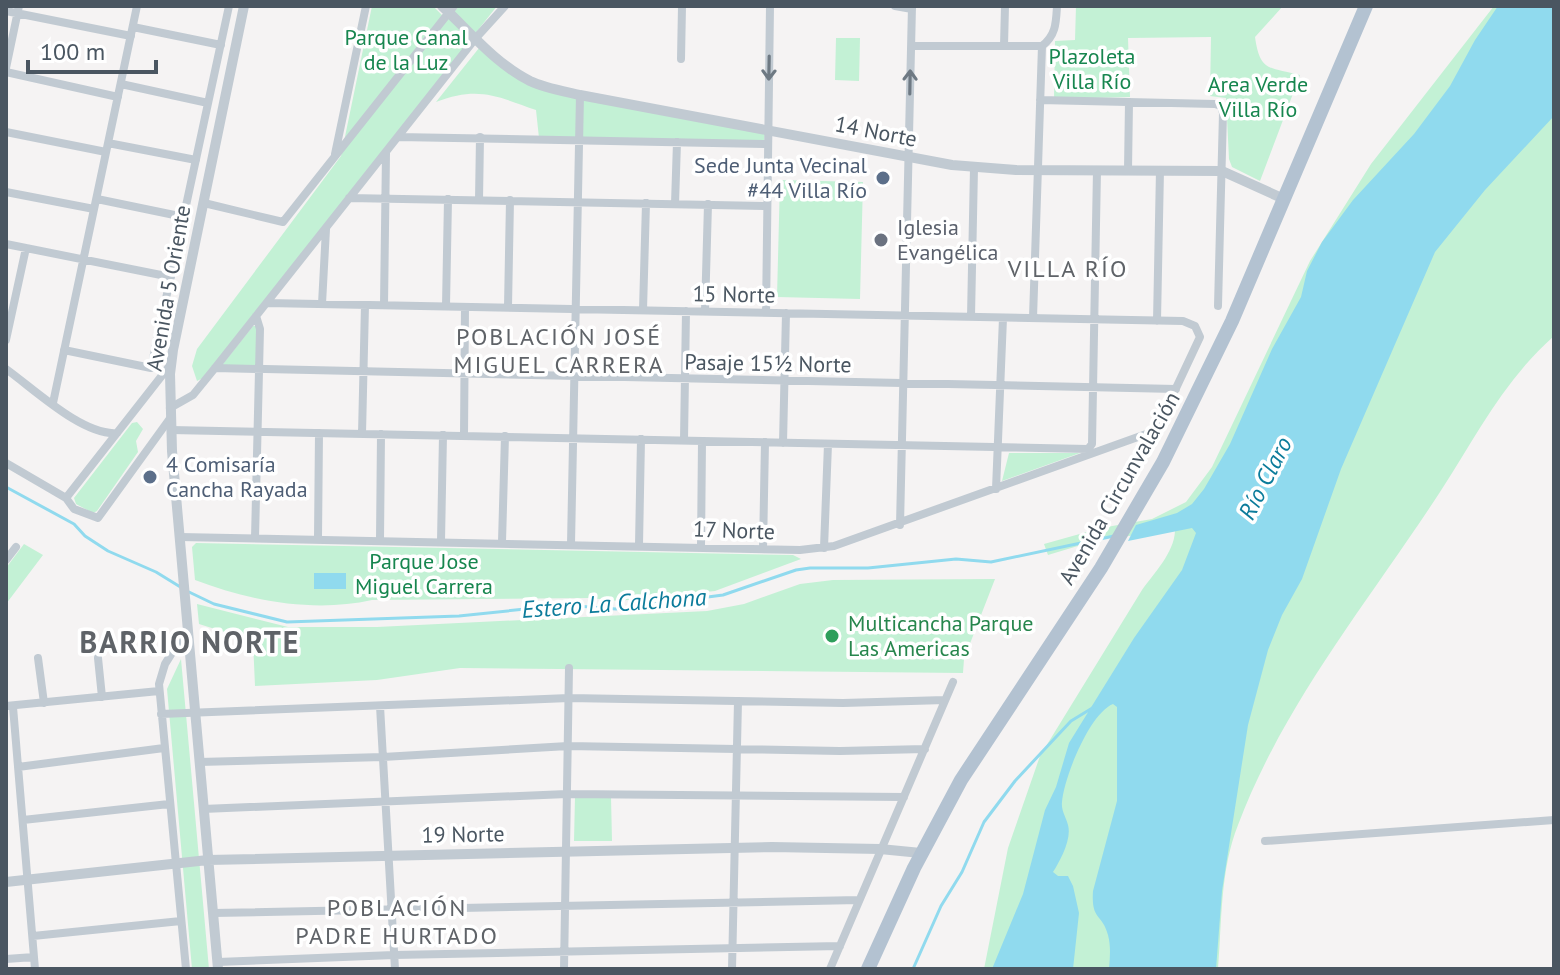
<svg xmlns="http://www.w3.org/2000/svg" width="1560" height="975" viewBox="0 0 1560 975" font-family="'PT Sans',sans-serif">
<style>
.green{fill:#c3f1d5}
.water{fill:#90daee}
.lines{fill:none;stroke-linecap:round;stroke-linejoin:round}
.stream{stroke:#90daee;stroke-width:3}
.minor{stroke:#c1cad2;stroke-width:8}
.tertiary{stroke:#c1cad2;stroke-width:10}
.primary{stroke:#b3c2d1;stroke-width:14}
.oneway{stroke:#6e7983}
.service-dot{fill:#5c6f8a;stroke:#fff;stroke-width:3}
.worship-dot{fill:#6b7280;stroke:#fff;stroke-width:3}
.leisure-dot{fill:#2e9e5b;stroke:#fff;stroke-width:3}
.labels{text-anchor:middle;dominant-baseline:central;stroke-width:7;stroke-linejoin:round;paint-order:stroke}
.park-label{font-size:22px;fill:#17864f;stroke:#fff}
.street-label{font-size:22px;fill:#4a5661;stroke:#fff}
.service-label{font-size:22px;fill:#4e5e75;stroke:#fff;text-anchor:end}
.worship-label{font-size:22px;fill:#5b616d;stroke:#fff;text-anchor:start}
.leisure-label{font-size:22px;fill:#27864d;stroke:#fff;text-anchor:start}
.neighbourhood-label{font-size:24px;letter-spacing:2px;fill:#5f6368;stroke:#fff}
.water-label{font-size:24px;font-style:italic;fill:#0c7c9b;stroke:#fff}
.district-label{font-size:30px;font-weight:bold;letter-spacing:2px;fill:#5f6368;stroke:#fff}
</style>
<rect width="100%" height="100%" fill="#f5f3f3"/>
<path class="green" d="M372,6H433L447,20L459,6H497L203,378L197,381L192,366L197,349L341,156Z
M1076,6H1283L1255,37C1260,72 1269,67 1300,75L1260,181L1232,167L1229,159L1226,98L1210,96L1211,37L1128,38L1130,97L1054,99L1055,41L1075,40Z
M1494,6H1554V336C1503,381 1476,437 1440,492C1369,601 1284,703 1238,825C1220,870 1222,921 1218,969H984L1008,848L1040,756L1142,590C1154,573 1174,553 1175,531L1101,539L1048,555L1044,544L1101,528L1152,519L1186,502L1212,467L1310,261L1371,164Z
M836,38H860L859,81L835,80Z
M483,43L531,84L765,133L764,141L539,138L536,110C496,96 478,86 436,102Z
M780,180L863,182L860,299L777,297Z
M253,326H257L256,365H222Z
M137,422L143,429L136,441L138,452L97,511L93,513L76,504L74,498L132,423Z
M1009,453H1080L1002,481Z
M196,543L793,555L801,559L715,591L618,601L590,598L372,600C314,613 250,601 195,580L192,547Z
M24,544L43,555L6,604V568Z
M995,579L964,659L963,673L460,668L377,680L255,686L253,641L199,624L197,604L288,627H377L707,611L744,604L800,584L833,580Z
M181,659L209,969H192L167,689Z
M575,797H611L612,841H574Z"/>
<path class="water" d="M1498,6H1554V116L1485,190L1435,252L1341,469L1302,579L1282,615L1268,650L1248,725L1222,891L1216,969H1109C1110,958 1111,946 1108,935C1102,913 1091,921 1093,891L1117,801V707L1113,704C1090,713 1064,777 1062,802C1061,811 1066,817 1068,825C1072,839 1060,861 1053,872L1058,876H1068L1073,886L1079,913L1073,969H992L1023,894L1045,810L1056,787L1069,743L1134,638L1182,570L1196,533L1192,528L1128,541L1136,525L1177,513L1192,504L1204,489L1230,444L1272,349L1301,297L1307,271L1322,242L1353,200L1414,134L1450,86L1475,40Z
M314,573H346V589H314Z"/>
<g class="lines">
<path class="stream" d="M6,487L74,524L85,536L108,551L156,572L182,588
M189,592L214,604L287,622L459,616L564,605L616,609L723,595L796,570L810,568H868L956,559L991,562L1114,536
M913,969L941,906L962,872L984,822L1015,781L1042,752L1071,721L1094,707"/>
<path class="minor" d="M895,6L912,9
M6,11L131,36
M133,27L221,45
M911,46H1042
M1004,46L1005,6
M681,59L682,6
M6,68L19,6
M6,72L118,97
M121,84L208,103
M1040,100L1215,104L1221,106L1223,113L1218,306
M6,132L106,152
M398,137L768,144
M108,143L196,160
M335,154L366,6
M1128,170L1129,102
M6,192L94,209
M349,198L767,206
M97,199L184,217
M479,200L480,137
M204,203L283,222L454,6
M675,204L677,142
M6,244L171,277
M322,304L326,229
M384,305L386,153
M446,306L448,199
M508,307L510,200
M643,310L646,203
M705,311L708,204
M766,313L770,6
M971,317L974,168
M1033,318L1042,46C1056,35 1056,23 1057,6
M1157,321L1160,170
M6,340L26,248
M64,350L151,368L229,6
M215,368L1176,389
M6,369C34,389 83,436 117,433
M53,403L137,6
M170,408L193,395L215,368L475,39L505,6
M171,430L1088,449L1092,444L1097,170
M362,434L365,305
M464,436L465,307
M684,440L686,311
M783,443L786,313
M6,463L66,498L74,509L98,518L171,417
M996,489L1003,318
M66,498L171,364
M900,525L912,6
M180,537L800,550L834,546L1149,433L1162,418L1200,337L1195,326L1183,321L267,303
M255,538L260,329L256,316
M318,538L319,433
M380,540L381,434
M441,541L443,435
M502,542L505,436
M571,544L580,95
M639,545L641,439
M701,547L702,441
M824,548L828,444
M763,549L765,442
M6,560L16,547
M38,658L44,703
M98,658L102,697
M6,706L159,691
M380,706L395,969
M13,707L35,969
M161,714L569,698L843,703L945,700
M199,762L383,757L568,746L840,751L925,749
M18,767L164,748
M203,809L567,794L904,797
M23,820L169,804
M1265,841L1554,820
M213,913L859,900
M33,936L181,921
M6,959L34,957
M218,962L394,955L840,946
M186,969L159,684L165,664L187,629
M564,969L569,668
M732,969L738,701
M830,969L953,682"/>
<path class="tertiary" d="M442,6C470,32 496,64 530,81C545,88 563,91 580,95L952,165L1016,170L1222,171L1284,199
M6,882L208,860L772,847L880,849L921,853
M218,969L172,451L170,374L173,350L244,6"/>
<path class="primary" d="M868,969L914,868L961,780L1101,568L1163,462L1232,321L1366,6"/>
</g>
<defs><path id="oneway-shaft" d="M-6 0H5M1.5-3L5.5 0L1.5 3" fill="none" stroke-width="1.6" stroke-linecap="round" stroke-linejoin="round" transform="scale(2)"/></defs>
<g class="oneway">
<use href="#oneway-shaft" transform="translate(769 68) rotate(91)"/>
<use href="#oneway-shaft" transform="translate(910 82) rotate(-89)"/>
</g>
<g class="service-dot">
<circle cx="883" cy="178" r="8"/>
<circle cx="150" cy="477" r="8"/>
</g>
<circle class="worship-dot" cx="881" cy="240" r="8"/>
<circle class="leisure-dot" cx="832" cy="636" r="8"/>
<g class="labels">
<g class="park-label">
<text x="406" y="37">Parque Canal<tspan x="406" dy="25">de la Luz</tspan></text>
<text x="1092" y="56">Plazoleta<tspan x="1092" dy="25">Villa Río</tspan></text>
<text x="1258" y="84">Area Verde<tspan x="1258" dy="25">Villa Río</tspan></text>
<text x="424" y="561">Parque Jose<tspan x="424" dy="25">Miguel Carrera</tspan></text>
</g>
<g class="street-label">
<text transform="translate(876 131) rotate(11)">14 Norte</text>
<text transform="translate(168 288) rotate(-80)">Avenida 5 Oriente</text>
<text transform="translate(734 294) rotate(1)">15 Norte</text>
<text transform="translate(768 363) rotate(1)">Pasaje 15½ Norte</text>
<text transform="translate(1119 488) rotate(-60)">Avenida Circunvalación</text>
<text transform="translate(734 530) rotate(2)">17 Norte</text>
<text transform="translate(463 834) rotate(-1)">19 Norte</text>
</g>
<g class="service-label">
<text x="867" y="165">Sede Junta Vecinal<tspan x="867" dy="25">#44 Villa Río</tspan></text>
<text x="166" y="464" text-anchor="start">4 Comisaría<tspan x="166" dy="25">Cancha Rayada</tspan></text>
</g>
<g class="worship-label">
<text x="897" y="227">Iglesia<tspan x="897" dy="25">Evangélica</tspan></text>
</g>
<g class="leisure-label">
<text x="848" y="623">Multicancha Parque<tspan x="848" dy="25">Las Americas</tspan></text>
</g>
<g class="neighbourhood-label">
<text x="1068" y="268">VILLA RÍO</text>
<text x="559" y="336">POBLACIÓN JOSÉ<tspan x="559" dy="28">MIGUEL CARRERA</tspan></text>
<text x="397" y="907">POBLACIÓN<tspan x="397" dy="28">PADRE HURTADO</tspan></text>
</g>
<g class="water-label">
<text transform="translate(1265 478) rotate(-63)">Río Claro</text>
<text transform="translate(614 603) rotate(-4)">Estero La Calchona</text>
</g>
<g class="district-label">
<text x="190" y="641">BARRIO NORTE</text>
</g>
</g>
<rect width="1560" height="975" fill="none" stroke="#4a5661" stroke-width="16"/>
<path d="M28 60v12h128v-12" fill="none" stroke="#4a5661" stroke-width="4"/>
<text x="40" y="60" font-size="24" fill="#4a5661" stroke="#ffffff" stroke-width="6" paint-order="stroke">100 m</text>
</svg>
